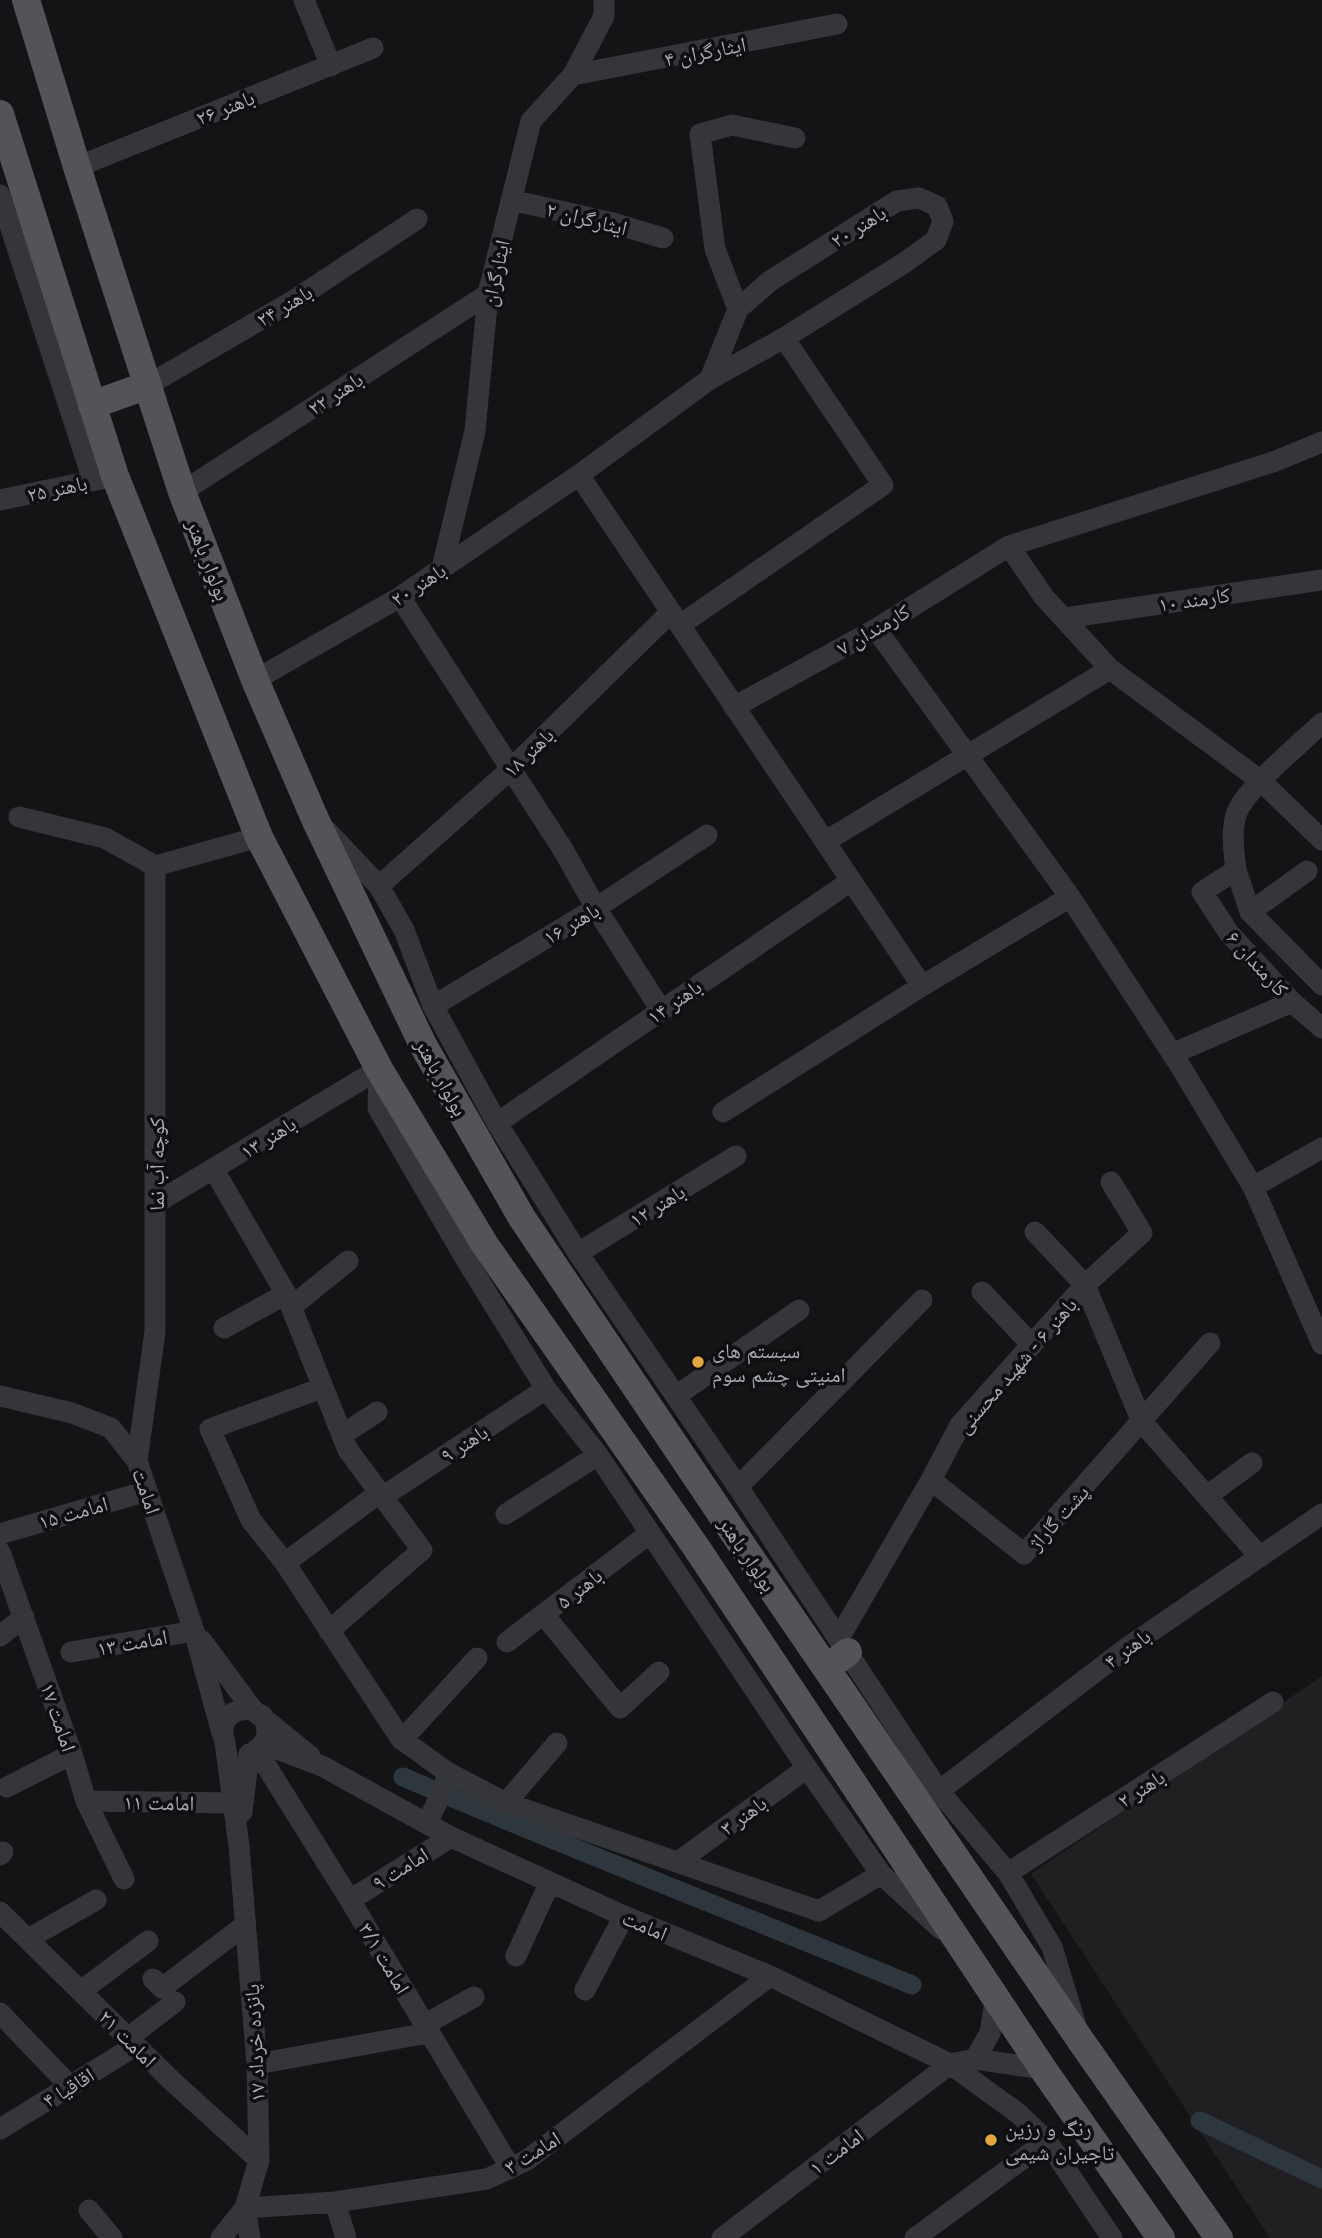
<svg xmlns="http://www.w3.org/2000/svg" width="1322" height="2238" viewBox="0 0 1322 2238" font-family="'Noto Sans','Noto Naskh Arabic',sans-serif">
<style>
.built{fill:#202022}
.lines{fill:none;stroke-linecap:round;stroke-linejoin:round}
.canal{stroke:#2e373d;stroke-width:19}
.minor{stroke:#35363a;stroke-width:21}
.major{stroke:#525459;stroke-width:28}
.poi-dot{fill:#e1a640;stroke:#0f0f11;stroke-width:2.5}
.labels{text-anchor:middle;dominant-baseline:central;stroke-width:7;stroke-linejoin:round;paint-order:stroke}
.street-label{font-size:21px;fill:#a7acb5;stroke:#0f0f11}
.poi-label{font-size:21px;fill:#a7acb5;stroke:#0f0f11;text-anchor:start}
</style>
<rect width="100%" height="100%" fill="#141416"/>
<path class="built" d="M1322,1676V2238H1270L1031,1874Z"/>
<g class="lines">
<path class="canal" d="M403,1777C572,1849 742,1915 912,1985
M1200,2121L1322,2179"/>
<path class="minor" d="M304,0L331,66
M573,75L837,24
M77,167L373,48
M0,195L93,480
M511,200L613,223L663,238
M738,309L715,249L700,134L732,125L795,138
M148,385L296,299L417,219
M579,475L922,986
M182,492L488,294
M0,500L106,478
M1009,546L1044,597L1110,669L1261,781L1322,840
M442,568L475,431L488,294L531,121L573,75L604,16V0
M400,597L562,848L596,908L661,1010
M1065,618L1322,580
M680,625L883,485L784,338
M876,629L1070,897L1179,1064L1253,1187L1322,1344
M255,680L400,597L579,475L710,379L784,338L904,263L936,240L943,221L937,206L919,198L897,201L770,281L738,309L710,379
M734,707L876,629L1009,546L1273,462L1322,442
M1322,723C1300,744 1250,785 1238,810C1230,827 1234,852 1236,870L1202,892L1229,933L1292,1002L1322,1028
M19,817L105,838L155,866L259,837
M327,831L379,886L404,930L433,1006L497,1123L578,1253L738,1487L939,1791L1008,1873L1052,1947L1075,2022
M826,841L1110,669
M1236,870L1250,912L1322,985
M379,886L511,769L671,612
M1250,912L1307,871
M433,1006L596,908L707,835
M1172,1054L1292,1002
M379,1069L378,1108L465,1258L546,1389L598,1455L807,1768L881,1874L941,1929
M723,1112L922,986L1070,897
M497,1123L851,881
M214,1170L286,1294L348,1450L422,1550L329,1631
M1253,1187L1322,1148
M156,1203L379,1069
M1035,1232L1085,1285L1142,1422L1260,1557
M578,1253L736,1156
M982,1292L1032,1345
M291,1307L348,1261
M224,1328L286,1294
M322,1388L210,1429L251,1520L285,1563L401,1739L447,1772L506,1803L819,1911L881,1874
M0,1396L72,1413L111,1428L137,1461L194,1631L222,1733
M676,1396L799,1310
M342,1435L377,1412
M137,1461L155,1332V866
M931,1480L1024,1554L1210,1343
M738,1487L922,1300
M1207,1496L1252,1463
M382,1497L546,1389
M506,1514L598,1455
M0,1534L147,1491
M0,1552L72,1754L86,1801L124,1879
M285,1563L379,1493
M544,1615L620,1708L659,1672
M0,1636L24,1617
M839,1638L931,1480L960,1425L1085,1285L1142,1233L1111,1182
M202,1641L253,1710
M507,1642L650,1533
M71,1652L194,1631
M224,1739C218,1718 235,1707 253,1710L310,1756
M402,1740L477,1658
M225,1742L239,1846L257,2064L259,2160L245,2208L250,2238
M264,1744L322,1766L451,1837L624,1916L770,1976L950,2064L975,2059
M255,1751C269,1741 270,1730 262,1715
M257,1751L350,1900L510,2167
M7,1787L72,1754
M939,1791L1124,1650L1322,1514
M86,1801L232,1803
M506,1803L557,1743
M242,1812L249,1754
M427,1824L445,1785L447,1772
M0,1855L3,1852
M678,1862L807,1768
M1008,1873L1273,1702
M350,1900L451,1837
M0,1912L171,2080L259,2160
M28,1939L96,1900
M516,1956L550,1882
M153,1979L162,1988L245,1925
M585,1990L624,1916
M81,1991L148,1941
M996,1995L990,2033L975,2059L1043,2069
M0,2013L70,2086
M424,2025L474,1997
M128,2038L175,2002
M257,2064L428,2033
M0,2129L135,2046
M335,2202L346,2238
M89,2210L112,2238
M221,2238L245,2208L335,2202L487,2179L527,2160L770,1976
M722,2238L950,2064L1019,2114L1047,2141L1112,2238
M915,2238L1047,2141"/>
<path class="major" d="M26,0L77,167L182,492L255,680L315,819L423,1045L522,1218L748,1554L1081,2041L1219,2238
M0,114L115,476L259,837L379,1069L485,1245L696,1547L1043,2069L1161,2238
M92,405L148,385
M827,1668L848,1652"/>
</g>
<g class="poi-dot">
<circle cx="698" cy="1362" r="7"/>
<circle cx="991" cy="2140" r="7"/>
</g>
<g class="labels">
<g class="street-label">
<text transform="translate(705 51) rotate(-11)">ایثارگران ۴</text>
<text transform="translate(225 107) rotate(-22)">باهنر ۲۶</text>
<text transform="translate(587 218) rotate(14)">ایثارگران ۲</text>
<text transform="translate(858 226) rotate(-32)">باهنر ۲۰</text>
<text transform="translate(495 273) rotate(-78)">ایثارگران</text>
<text transform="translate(284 305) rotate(-31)">باهنر ۲۴</text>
<text transform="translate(335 393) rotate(-33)">باهنر ۲۲</text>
<text transform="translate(57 488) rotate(-12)">باهنر ۲۵</text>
<text transform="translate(209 560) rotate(69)">بولوار باهنر</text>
<text transform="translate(418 584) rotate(-33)">باهنر ۲۰</text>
<text transform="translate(1194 599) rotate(-8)">کارمند ۱۰</text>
<text transform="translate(873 629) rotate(-30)">کارمندان ۷</text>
<text transform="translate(528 752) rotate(-44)">باهنر ۱۸</text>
<text transform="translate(571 923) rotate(-31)">باهنر ۱۶</text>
<text transform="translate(1258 963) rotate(48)">کارمندان ۶</text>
<text transform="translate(674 1001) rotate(-35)">باهنر ۱۴</text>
<text transform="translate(442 1077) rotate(61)">بولوار باهنر</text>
<text transform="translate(268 1137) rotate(-32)">باهنر ۱۳</text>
<text transform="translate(156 1164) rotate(-90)">کوچه آب نما</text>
<text transform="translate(657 1205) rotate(-32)">باهنر ۱۲</text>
<text transform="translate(1016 1365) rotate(-49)">باهنر ۶ - شهید محسنی</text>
<text transform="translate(464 1443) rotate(-33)">باهنر ۹</text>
<text transform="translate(147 1491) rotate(71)">امامت</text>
<text transform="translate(73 1512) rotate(-16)">امامت ۱۵</text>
<text transform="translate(1058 1517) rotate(-48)">پشت گاراژ</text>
<text transform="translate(748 1554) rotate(56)">بولوار باهنر</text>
<text transform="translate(579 1588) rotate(-38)">باهنر ۵</text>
<text transform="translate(132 1642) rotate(-10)">امامت ۱۳</text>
<text transform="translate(1127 1648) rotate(-36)">باهنر ۴</text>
<text transform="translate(59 1717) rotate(71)">امامت ۱۷</text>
<text transform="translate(1141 1788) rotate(-33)">باهنر ۲</text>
<text transform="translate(159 1802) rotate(1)">امامت ۱۱</text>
<text transform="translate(743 1815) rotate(-36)">باهنر ۳</text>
<text transform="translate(400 1868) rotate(-32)">امامت ۹</text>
<text transform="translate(645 1925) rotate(23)">امامت</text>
<text transform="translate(385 1958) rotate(59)">امامت ۳/۱</text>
<text transform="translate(128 2038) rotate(45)">امامت ۲۱</text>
<text transform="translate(254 2043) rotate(-93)">پانزده خرداد ۱۷</text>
<text transform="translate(68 2087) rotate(-32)">اقاقیا ۴</text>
<text transform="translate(836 2151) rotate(-37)">امامت ۱</text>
<text transform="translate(532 2152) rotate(-32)">امامت ۳</text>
</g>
<g class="poi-label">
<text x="712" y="1350">سیستم های<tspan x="712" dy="24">امنیتی چشم سوم</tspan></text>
<text x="1005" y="2128">رنگ و رزین<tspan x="1005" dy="24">تاجیران شیمی</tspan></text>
</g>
</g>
</svg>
